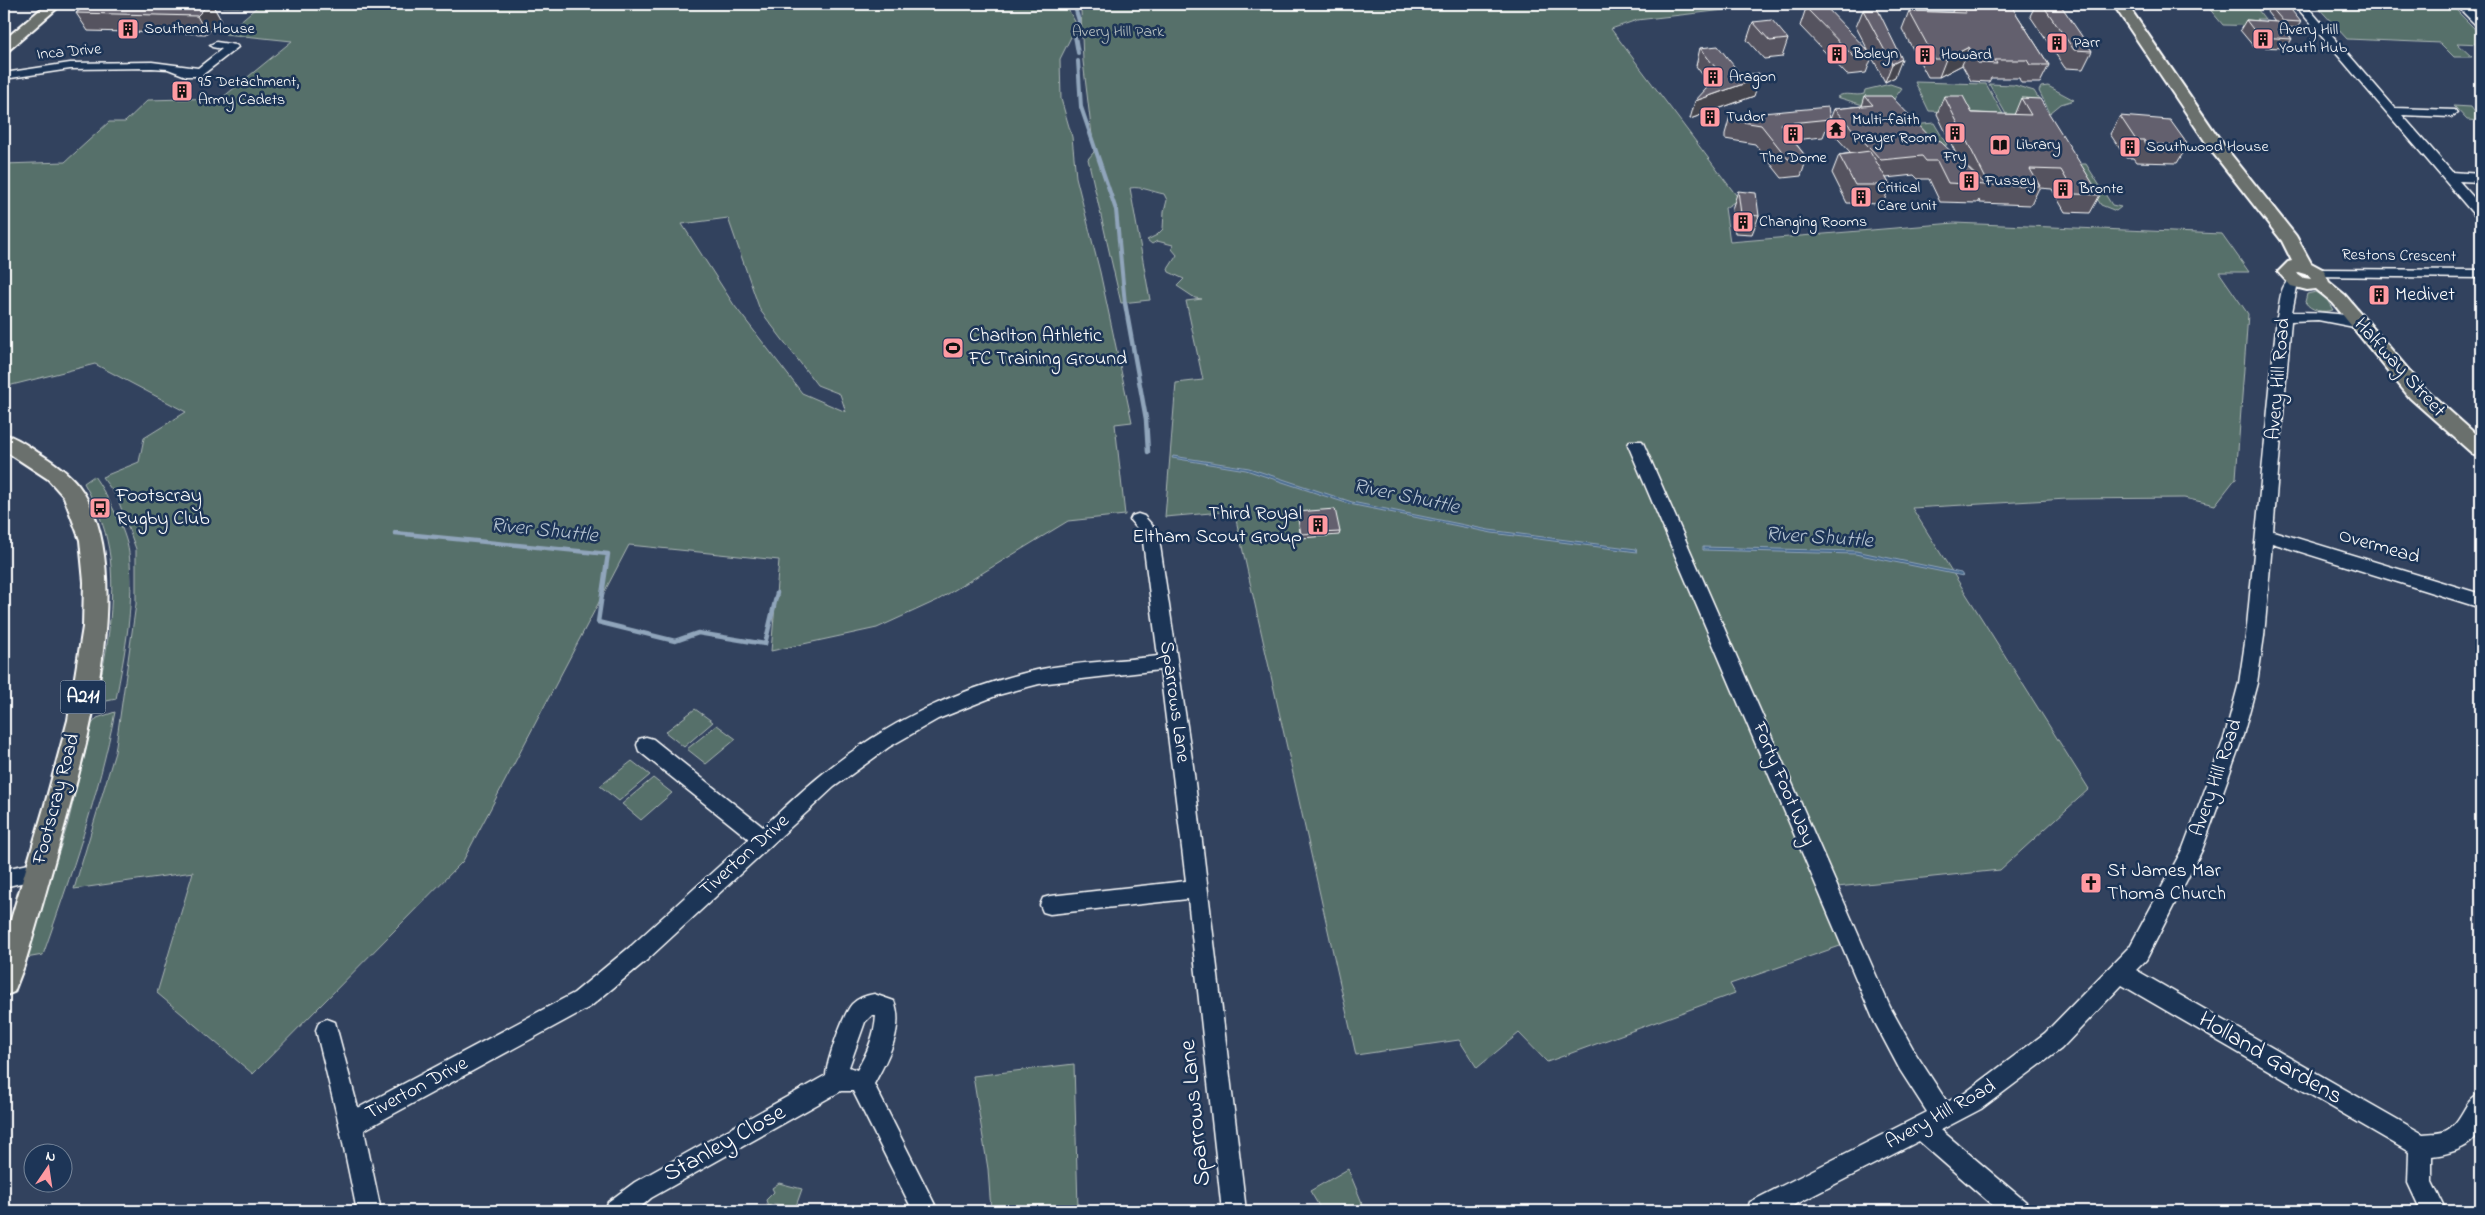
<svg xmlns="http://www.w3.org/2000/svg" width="2485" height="1215" viewBox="0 0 2485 1215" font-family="'Indie Flower',sans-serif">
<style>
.green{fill:#576f6b;stroke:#abb7b5;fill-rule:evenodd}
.water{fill:#46698d;stroke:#90a5bb}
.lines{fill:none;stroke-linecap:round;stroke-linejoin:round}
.stream-far1{stroke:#90a5bb;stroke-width:4}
.stream{stroke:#90a5bb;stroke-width:4.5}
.minor-casing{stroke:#fff;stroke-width:3}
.major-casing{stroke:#fff;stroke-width:4}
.minor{fill:#1d3557;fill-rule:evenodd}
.major{fill:#6a706d;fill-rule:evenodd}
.wall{fill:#55535f;stroke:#fff}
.shaded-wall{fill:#45444d;stroke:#fff}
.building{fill:#63616e;stroke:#fff}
.labels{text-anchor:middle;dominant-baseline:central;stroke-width:5;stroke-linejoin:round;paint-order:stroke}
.far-poi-label{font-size:16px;fill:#fff;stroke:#1d3557;text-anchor:start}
.far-park-label{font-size:16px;fill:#bcc5c4;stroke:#1d3557}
.far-street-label{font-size:16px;fill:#fff;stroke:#1d3557}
.shield{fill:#1d3557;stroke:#bbc2cd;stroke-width:1}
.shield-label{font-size:19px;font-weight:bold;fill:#fff}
.poi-label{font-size:20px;fill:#fff;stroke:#1d3557;text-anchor:start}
.street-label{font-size:20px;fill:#fff;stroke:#1d3557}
.water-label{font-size:21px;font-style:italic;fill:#b5c3d1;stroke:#1d3557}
.near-street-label{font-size:24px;fill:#fff;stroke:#1d3557}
</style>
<rect width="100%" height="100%" fill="#32425e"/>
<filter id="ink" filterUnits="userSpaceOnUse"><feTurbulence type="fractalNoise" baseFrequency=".02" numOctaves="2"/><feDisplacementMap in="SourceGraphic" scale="10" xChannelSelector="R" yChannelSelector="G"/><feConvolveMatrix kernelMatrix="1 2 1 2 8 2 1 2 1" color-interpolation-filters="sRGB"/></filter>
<g filter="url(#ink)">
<path class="green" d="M161,4H1065L1077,25L1060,59L1061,99L1072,137L1076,177L1100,272L1132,422L1115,424L1125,515L1068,521L938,600L877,628L771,651L779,560L629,545L463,861L253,1074L157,993L193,872L74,889L115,752L136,604V549L117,497L102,477L139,462L144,438L186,412L95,364L4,387V164L65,162L109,122H125L148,100L222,98L292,41L225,34L257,7L159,6ZM728,218L760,310L817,385L840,394L846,412L802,393L734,305L682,224Z
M1077,4H1777L1637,20L1611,29L1739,199L1725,208L1730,242L1954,223L2222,234L2249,272H2219L2248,314L2236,478L2215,505L2184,498L2067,499L1912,508L2089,789L2000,870L1818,889L1843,945L1730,984L1735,993L1547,1062L1519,1033L1477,1068L1459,1040L1356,1055L1234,511L1165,517L1176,383L1203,380L1186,301L1202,299L1195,298L1177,286L1184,279L1169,272L1168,269L1177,255L1172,249L1173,245L1157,241L1152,244L1147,240L1157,235L1163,229L1164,212L1167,200L1164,194C1153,192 1141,186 1130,188L1150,300L1121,303L1088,159L1094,152L1083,61L1081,11Z
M2146,4H2290L2292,8L2255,6L2265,19H2257L2263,26L2223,25L2207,6Z
M2315,4L2454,8L2481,35V44L2457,43L2472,57H2454L2440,43L2347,39Z
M1915,82L1986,84L2003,114L1929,111Z
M1890,84L1902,88L1894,99L1863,105L1837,97C1845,91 1855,97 1864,94L1865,90Z
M1989,84L2014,85L2034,91L2049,115L2006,114Z
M2048,86L2074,100L2061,104L2050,113L2039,91L2041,87Z
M2454,106L2471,107L2481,121L2467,120Z
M1934,123L1947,145L1932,146L1912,125Z
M2076,164H2086L2112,205L2121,207L2116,211L2101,205Z
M2316,292L2326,298L2333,310C2323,313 2311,311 2305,302L2307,294Z
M94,476C107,495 126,530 129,553C135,601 125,652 116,699L102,702L95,700C108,655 118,586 107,540C103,521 93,500 84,483Z
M695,709L713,722L684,747L665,732Z
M115,712C99,794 71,875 43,955L26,958L68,823L92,724L97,718Z
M717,725L736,739L706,764L687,749Z
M632,761L650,775L619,801L600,786Z
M653,778L672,793L641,820L622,804Z
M1074,1064L1078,1208L1061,1211H991L988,1169L973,1076Z
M1348,1169L1363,1205L1356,1211H1322L1310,1191Z
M779,1183L802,1189L796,1206L774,1204L768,1206L766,1200L774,1192L772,1188Z"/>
<path class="water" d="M1173,456L1249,468L1352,502L1489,530L1636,549L1637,552L1492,533L1409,516L1349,504L1246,470L1172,458Z
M1703,547L1856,551L1961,573L1963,576L1855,554L1703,550Z"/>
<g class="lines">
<path class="stream-far1" d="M1074,4L1079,21L1075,36L1078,53
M1078,61L1081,107L1116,210L1125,304"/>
<path class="stream" d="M1125,303L1146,419L1148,452
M395,533L608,554L598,622L675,641L698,633L765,644L777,593"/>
<g class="minor-casing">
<path id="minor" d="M2294,4H2305L2395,108L2455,110L2457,113L2451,117L2402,115L2452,172L2481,174V182L2459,181L2481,206V218L2476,217Z
M2455,4H2466L2481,18V27L2477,26Z
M216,42L236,45L238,47L201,76H186L168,69L152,68L70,69L4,79V73L70,63L152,62L198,68L222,49L212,47L210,45Z
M2317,269L2481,270V278L2312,276L2310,273L2312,270Z
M2296,277L2303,281L2297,287L2292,312C2306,312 2358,312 2366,323L2359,328L2318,320L2291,321L2273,531L2481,594V608L2272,543L2264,636L2257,683L2242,739L2202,850L2146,960L2136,970L2423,1134C2430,1133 2441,1134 2447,1130C2463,1121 2464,1099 2481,1093C2481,1103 2483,1114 2481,1124C2478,1146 2451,1154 2432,1156V1182L2446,1211H2421L2408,1183L2409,1152L2122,985L2061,1049L1981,1109L1941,1130L2026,1202L2029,1211H1999L1919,1141L1783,1211H1747L1750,1202L1927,1112L1900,1070L1874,1021L1628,445L1630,441H1642L1644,445L1890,1007L1916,1054L1947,1102L1965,1093L2045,1033L2130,946L2183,848L2224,739L2239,683L2246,636L2277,317C2281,303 2278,281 2296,277Z
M1138,514L1144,516L1158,532L1193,766L1246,1211H1222L1188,899L1050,914L1043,912L1040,905L1043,898L1050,896L1186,881L1160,670L1039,684L998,695L938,719L889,747L834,787L647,960L590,1007L364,1130L381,1211H357L339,1124L316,1030L319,1022L327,1019L335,1022L358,1108L574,993L631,946L749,839L639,751L637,745L639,739L646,737L653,739L763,827C782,810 800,792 820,776C882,724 958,688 1037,670C1075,662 1119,661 1158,656L1142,534L1130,520L1132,516Z
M39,862L46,865L49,871L46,877L4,887V869Z
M874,994L894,1001C905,1028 887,1060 874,1084L938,1211H913L853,1091H841L651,1198L636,1211H605L608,1202L635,1182L826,1075C827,1061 843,1014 852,1004C858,998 867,995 874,994ZM872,1015H876C875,1035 867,1053 857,1070L849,1067L865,1022Z"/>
</g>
<g class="major-casing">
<path id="major" d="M47,4H62L9,50L4,51V40Z
M2113,4H2127L2225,147L2296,236L2311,263L2324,270L2329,282L2345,295L2424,388L2481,439V457L2474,455L2410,398L2333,303L2316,289L2307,290L2291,286L2278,272L2288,262L2292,261L2282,241L2213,153ZM2298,272L2308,275L2311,279L2304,278L2297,273Z
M4,434C16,437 27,445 37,452C52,461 67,471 78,485C137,562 90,735 66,820C52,869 39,918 24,966L14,992L4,996V943L44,808L68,720L83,627L84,582L80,540L64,497L48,479L4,450Z"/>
</g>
<use href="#minor" class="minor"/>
<use href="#major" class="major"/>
</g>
<path class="wall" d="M87,4H212L221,20L207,34L88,31L76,13Z
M1956,4H2010L2049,65L2040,83H2021L2019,78H1991L1989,82L1971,81L1962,65L1939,77H1928L1902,29L1909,11L1952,12Z
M2036,4H2053L2092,51L2083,69L2065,68L2030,16Z
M2270,6L2301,22L2297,28L2283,27L2292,39L2286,48L2254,47L2240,30L2246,20L2275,22L2267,12Z
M1806,8L1869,52L1856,27L1863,10H1878L1895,77L1885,82L1872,57L1866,73L1847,75L1800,26Z
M1753,22L1788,39L1782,57L1764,59L1747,40Z
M1700,48L1741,75L1754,96L1690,119L1710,85L1696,66Z
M1865,96L1933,140L1958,158L1937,114L1944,96L1972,113L2014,115L2021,98L2100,195L2090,213L2065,212L2052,189L2039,188L2031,205L1980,203L1979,200L1977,203L1940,202L1929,179H1918L1914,175L1886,178L1890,185L1883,204L1847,203L1832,173L1839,155L1851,153L1827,127L1834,109L1862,106Z
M1730,116L1830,119L1823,137L1793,140L1807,158L1801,176L1782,178L1755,144L1725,139V134Z
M2120,116L2188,145L2177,163L2136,162L2133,158H2126L2110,134Z
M1738,191L1759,216L1752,234L1735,233L1732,209Z
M1297,512L1340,532L1339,535L1301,538Z"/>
<path class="shaded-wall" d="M209,4H212L221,20L207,34L197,16Z
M1969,47L1962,65L1939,77L1946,59Z
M1902,59L1895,77L1885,82L1892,64Z
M1760,78L1754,96L1690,119L1695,101Z"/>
<path class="building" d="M87,4H209L197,16L76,13Z
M1961,4H2010L2049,65H2030L2027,60H1995L1997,64L1978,63L1969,47L1946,59H1935L1909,11L1966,13Z
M2042,4H2053L2062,7L2092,51L2074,50Z
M1825,6L1872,55L1854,57L1806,8Z
M2270,6H2288L2301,22L2283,21Z
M1863,10H1878L1902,59L1892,64Z
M1772,20L1788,39L1770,41L1753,22Z
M2246,20L2278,22L2292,39L2259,37Z
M1718,46L1741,75L1759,73L1760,78L1695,101L1717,77H1723L1700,48Z
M1865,96H1891L1933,140L1941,142L1986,185L1948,183L1937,161H1926L1922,156L1881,160L1834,109L1873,105Z
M1944,96H1963L1972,113L2031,115L2021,98L2040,99L2100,195L2075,194L2061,170L2030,169L2040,186L1989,185Z
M1828,107L1830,119L1780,124L1807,158L1788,159L1761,125L1730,120V116Z
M2120,116L2170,120L2188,145L2146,144L2144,140H2136Z
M1870,151L1890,185H1855L1839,155Z
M1738,191L1756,193L1759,216L1741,214Z
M1335,509L1340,532L1301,534L1297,512Z"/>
</g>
<defs>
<g id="building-square" transform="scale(1.125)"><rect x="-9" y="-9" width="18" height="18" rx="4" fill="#ff9aa2" stroke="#1d3557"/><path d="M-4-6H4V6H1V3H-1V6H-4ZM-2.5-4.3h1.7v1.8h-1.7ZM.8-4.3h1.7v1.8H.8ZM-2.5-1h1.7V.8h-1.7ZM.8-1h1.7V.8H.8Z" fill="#111"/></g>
<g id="temple-square" transform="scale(1.125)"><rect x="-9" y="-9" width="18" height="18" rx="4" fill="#ff9aa2" stroke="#1d3557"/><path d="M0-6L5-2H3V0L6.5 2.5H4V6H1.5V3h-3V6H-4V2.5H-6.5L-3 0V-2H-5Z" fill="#111"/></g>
<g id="library-square" transform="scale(1.125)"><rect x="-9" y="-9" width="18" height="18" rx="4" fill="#ff9aa2" stroke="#1d3557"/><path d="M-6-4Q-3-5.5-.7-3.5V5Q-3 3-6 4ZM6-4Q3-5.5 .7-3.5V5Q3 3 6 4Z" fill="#111"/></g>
<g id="stadium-square" transform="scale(1.125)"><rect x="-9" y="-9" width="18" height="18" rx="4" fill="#ff9aa2" stroke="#1d3557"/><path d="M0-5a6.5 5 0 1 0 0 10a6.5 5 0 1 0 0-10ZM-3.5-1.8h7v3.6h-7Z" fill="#111"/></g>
<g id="bus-square" transform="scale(1.125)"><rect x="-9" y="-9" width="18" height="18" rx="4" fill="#ff9aa2" stroke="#1d3557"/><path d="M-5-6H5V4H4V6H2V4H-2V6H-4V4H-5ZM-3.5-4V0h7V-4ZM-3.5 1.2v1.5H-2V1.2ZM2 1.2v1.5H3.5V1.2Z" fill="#111"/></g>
<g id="church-square" transform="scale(1.125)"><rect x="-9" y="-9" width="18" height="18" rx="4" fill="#ff9aa2" stroke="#1d3557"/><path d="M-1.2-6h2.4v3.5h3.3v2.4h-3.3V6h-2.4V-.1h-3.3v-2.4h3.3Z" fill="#111"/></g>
</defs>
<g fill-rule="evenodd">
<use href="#building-square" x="128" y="29"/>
<use href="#building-square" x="2263" y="39"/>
<use href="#building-square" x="2057" y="43"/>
<use href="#building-square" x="1837" y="54"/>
<use href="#building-square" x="1925" y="55"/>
<use href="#building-square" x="1713" y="77"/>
<use href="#building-square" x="182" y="91"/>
<use href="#building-square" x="1710" y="117"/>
<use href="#temple-square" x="1836" y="129"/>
<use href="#building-square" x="1955" y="133"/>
<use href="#building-square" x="1793" y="134"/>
<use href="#library-square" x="2000" y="145"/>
<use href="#building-square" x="2130" y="147"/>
<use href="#building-square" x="1969" y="181"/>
<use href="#building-square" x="2063" y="189"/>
<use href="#building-square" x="1861" y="197"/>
<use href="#building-square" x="1743" y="222"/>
<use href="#building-square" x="2379" y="295"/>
<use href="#stadium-square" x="953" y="348"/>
<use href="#bus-square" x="100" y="508"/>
<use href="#building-square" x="1318" y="525"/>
<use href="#church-square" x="2091" y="883"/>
</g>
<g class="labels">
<g class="far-poi-label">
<text x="144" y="29">Southend House</text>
<text x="2279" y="30">Avery Hill<tspan x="2279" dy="18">Youth Hub</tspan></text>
<text x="2073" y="43">Parr</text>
<text x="1853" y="54">Boleyn</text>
<text x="1941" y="55">Howard</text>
<text x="1729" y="77">Aragon</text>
<text x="198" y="82">95 Detachment,<tspan x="198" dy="18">Army Cadets</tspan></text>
<text x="1726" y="117">Tudor</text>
<text x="1852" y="120">Multi-faith<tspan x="1852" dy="18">Prayer Room</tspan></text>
<text x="2016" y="145">Library</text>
<text x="2146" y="147">Southwood House</text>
<text x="1955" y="157" text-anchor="middle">Fry</text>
<text x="1793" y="158" text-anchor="middle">The Dome</text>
<text x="1985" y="181">Fussey</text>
<text x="1877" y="188">Critical<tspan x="1877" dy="18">Care Unit</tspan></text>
<text x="2079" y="189">Bronte</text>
<text x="1759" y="222">Changing Rooms</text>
</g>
<g class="far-park-label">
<text x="1118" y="32">Avery Hill Park</text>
</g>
<g class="far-street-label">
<text transform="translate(69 52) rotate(-5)">Inca Drive</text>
<text transform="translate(2399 256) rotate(1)">Restons Crescent</text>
</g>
<rect class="shield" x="60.5" y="680.5" width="45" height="33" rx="4"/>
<g class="shield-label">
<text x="83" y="697">A211</text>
</g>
<g class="poi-label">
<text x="2395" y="295">Medivet</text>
<text x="969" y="336">Charlton Athletic<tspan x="969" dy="23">FC Training Ground</tspan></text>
<text x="116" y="496">Footscray<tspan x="116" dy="23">Rugby Club</tspan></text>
<text x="1302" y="514" text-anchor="end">Third Royal<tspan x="1302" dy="23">Eltham Scout Group</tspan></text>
<text x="2107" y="871">St James Mar<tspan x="2107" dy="23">Thoma Church</tspan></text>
</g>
<g class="street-label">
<text transform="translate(2399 368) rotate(48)">Halfway Street</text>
<text transform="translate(2279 379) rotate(-85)">Avery Hill Road</text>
<text transform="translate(2379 547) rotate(16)">Overmead</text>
<text transform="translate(1174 702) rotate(82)">Sparrows Lane</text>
<text transform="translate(2217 778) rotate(-71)">Avery Hill Road</text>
<text transform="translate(1783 784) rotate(67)">Forty Foot Way</text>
<text transform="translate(57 799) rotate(-75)">Footscray Road</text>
<text transform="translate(745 856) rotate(-42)">Tiverton Drive</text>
<text transform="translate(417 1089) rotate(-28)">Tiverton Drive</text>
<text transform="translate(1941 1115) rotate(-29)">Avery Hill Road</text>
</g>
<g class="water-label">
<text transform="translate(1406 497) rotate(12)">River Shuttle</text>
<text transform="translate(544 531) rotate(6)">River Shuttle</text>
<text transform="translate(1819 538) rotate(4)">River Shuttle</text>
</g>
<g class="near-street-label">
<text transform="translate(2270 1059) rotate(30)">Holland Gardens</text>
<text transform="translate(1196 1113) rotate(-96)">Sparrows Lane</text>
<text transform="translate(725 1144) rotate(-29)">Stanley Close</text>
</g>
</g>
<rect width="2485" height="1215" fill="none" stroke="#1d3557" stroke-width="20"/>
<rect x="10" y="10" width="2465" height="1195" fill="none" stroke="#fff" stroke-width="2" filter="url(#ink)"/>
<g transform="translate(48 1168) rotate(13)"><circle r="24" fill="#1d3557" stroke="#77869a"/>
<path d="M0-4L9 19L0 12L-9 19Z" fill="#ff9aa2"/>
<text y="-8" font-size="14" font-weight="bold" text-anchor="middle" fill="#ffffff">N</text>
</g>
</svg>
